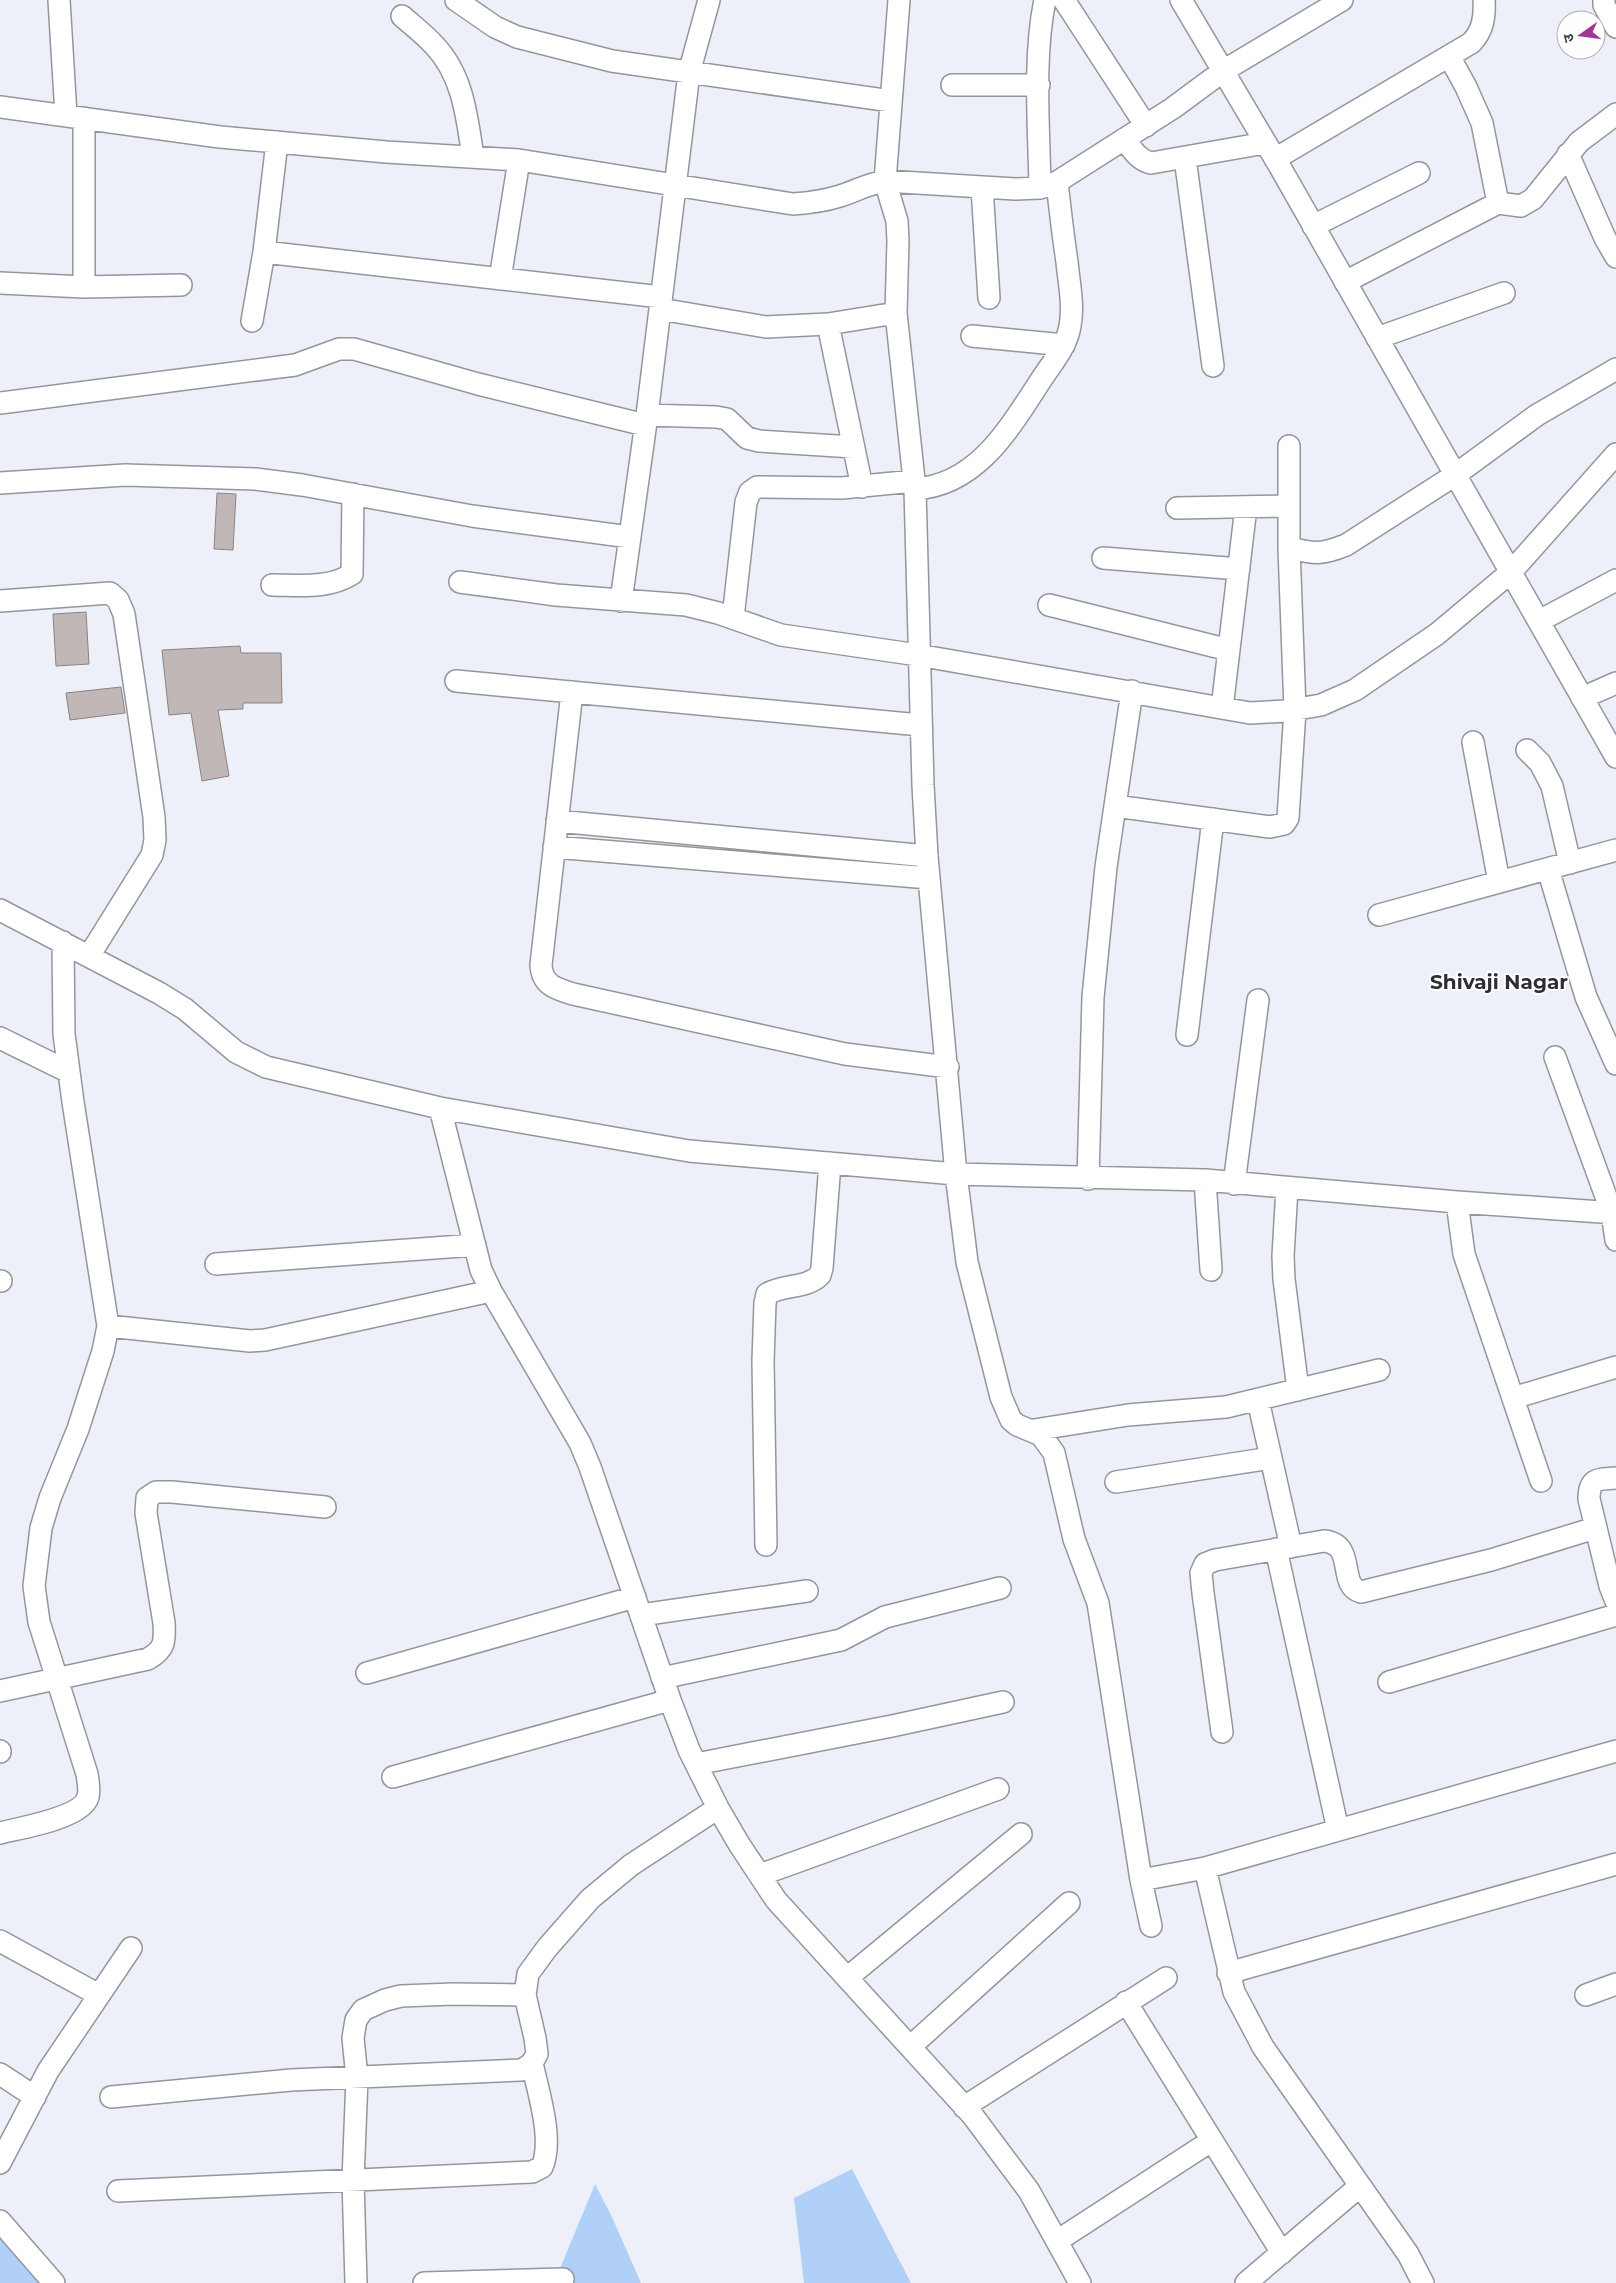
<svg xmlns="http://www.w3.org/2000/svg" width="1616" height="2283" viewBox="0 0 1616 2283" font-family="Montserrat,'Noto Sans Devanagari',sans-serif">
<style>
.water{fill:#b1d0f7}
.building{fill:#c1b7b6;stroke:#8b8281}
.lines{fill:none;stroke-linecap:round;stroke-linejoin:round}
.minor-casing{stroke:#94969e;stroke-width:24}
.minor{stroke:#fff;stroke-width:21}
.labels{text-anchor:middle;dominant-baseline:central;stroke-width:4;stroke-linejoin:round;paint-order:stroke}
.district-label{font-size:20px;font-weight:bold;fill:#2c2e34;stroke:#fefefe}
</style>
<rect width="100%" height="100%" fill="#eef0f9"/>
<path class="water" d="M852,2169L911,2283H804L794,2198Z
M595,2184L612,2217L641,2283H554Z
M0,2232L46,2283H0Z"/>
<path class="building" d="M217,493L236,494L233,550L214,549Z
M86,612L89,664L56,666L53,614Z
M240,646L241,653H281L282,703H243V709L218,710L229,776L202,781L191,713L169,715L162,650Z
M121,687L125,713L70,720L66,693Z"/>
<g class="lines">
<g class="minor-casing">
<path id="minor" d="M59,0L66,115
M456,0L495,27L517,37L612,61L891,101
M899,0L885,181L897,221L898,241L896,313L915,489L923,785L927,856L956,1174L967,1262L1001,1397L1011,1420L1017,1425L1041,1435L1054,1453L1074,1539L1098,1603L1141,1880L1151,1926
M1064,0L1146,126
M1181,0L1280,167L1616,757
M1604,0V5L1616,27
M402,16C412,25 424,34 434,45C463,75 467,117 473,157
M952,85H1039
M0,107L220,137L386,152L519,160L793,204C809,203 824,201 840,196C856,191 867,184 885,181L1015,189L1040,188L1057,182L1173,108L1223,71L1342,0
M1124,139C1132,149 1138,160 1151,163L1265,143
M1568,154L1605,238L1616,257
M1185,158L1213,366
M1275,159L1471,43C1483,31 1485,17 1484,0
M982,187L989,298
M1040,188C1039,129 1033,57 1045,0
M1498,203L1521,206L1533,199L1579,142L1616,114
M1313,226L1419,173
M264,252L661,297
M500,279L519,160
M1345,282L1498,203L1482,123L1466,87L1449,56
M0,283L84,287L181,285
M84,287V118
M660,309L766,327L828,324L896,313
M252,321L264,252L277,142
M828,324L862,487
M972,336L1064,345
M1377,338L1504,293
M0,403L295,365L339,349H354L478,384L645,425
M647,415L716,417L727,419L747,438L759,441L853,447
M1289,446V548C1315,554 1321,555 1346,545L1455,475L1537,415L1616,369
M0,483L125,475L255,479L302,485L472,516L630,537
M915,489C978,485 1010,427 1041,380C1052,363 1067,346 1070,326C1074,305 1069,283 1067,262C1063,235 1060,209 1057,182
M1177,508L1289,506
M1103,558L1239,569
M460,582L556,595L686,605L718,613L781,635L918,655L1250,713L1286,711L1321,705L1355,690L1437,634L1511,572L1616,454
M272,585C299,585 329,589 352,574L353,494
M0,601L110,593L118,600L124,614L154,817L155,840L152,855L89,956
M621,601L647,415L689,73L709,0
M1049,605L1229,650
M733,618L746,502L750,492L757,487L842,488L914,481
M1539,621L1616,580
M456,681L920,725
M572,692L541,965C542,985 556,989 573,994L845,1054L948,1067
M1582,698L1616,683
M1222,708L1246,507
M1473,742L1499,882
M1527,750L1540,763L1552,786L1570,863
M1115,806L1270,827L1284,824L1288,818L1295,710L1289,548
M557,821L927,856
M554,847L929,878
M1548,869L1586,997L1616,1064
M0,910L159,993L185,1009L236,1052L266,1067L440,1108L689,1151L956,1174L1205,1180L1457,1202L1616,1213
M1379,915L1616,850
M1187,1035L1213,819
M0,1038L69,1072
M1555,1057L1612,1213L1616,1240
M440,1108L481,1270L491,1291L580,1443L590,1467L670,1700L689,1750L718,1808L739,1844L776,1900L973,2116L1029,2191L1080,2283
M1088,1179L1093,997L1106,867L1132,691
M1205,1180L1211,1270
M1234,1184L1258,1000
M1287,1188L1283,1256L1284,1279L1298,1390
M1457,1202L1464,1254L1541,1481
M216,1264L475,1245
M0,1281H1
M108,1326L250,1341L265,1340L491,1291
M1513,1398L1616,1367
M1258,1400L1291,1547
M1034,1430L1128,1415L1226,1407L1379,1370
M1616,1478C1598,1479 1589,1478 1589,1499L1610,1586L1616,1601
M1116,1482L1271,1458
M766,1545L763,1361L765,1303L767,1294C784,1284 806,1289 820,1275L822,1268L830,1163
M1276,1549L1338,1830
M641,1615L807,1591
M367,1673L635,1597
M662,1678L841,1640L885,1617L1000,1588
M1389,1682L1616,1615
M0,1691L148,1659C165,1649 165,1642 164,1623L146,1513L147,1498L156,1492H172L325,1507
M1222,1732L1203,1593L1201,1573L1205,1564L1215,1560L1324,1541C1357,1544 1337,1586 1361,1592L1491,1560L1595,1528
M0,1752V1751
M696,1764L892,1726L1003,1702
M393,1777L670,1700
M0,1833C20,1828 82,1818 88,1797C90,1790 88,1781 87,1774L39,1622L34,1586L41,1528L50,1498L78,1429L103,1351L108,1326L73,1102L64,1034L63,942
M1205,1868L1234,1992L1263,2047L1408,2254L1423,2283
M760,1875L998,1789
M1141,1880L1205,1868L1616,1751
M0,1941L99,1995
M1228,1973L1616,1864
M847,1978L1021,1834
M1586,1995L1616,1984
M1126,2002L1282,2253
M910,2047L1069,1903
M0,2074L35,2097
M111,2097L291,2080L522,2070L532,2063L537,2054L535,2038L525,1995L528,1974L547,1948L590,1899L631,1865L718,1808
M964,2107L1166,1978
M0,2163L48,2071L131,1948
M118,2191L532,2172L542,2167C554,2139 538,2092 532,2063
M0,2221L54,2283
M1057,2241L1211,2141
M356,2283L353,2180L357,2078L353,2038L356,2020L363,2010L385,2000L401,1996L453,1994L525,1995
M424,2283L563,2279
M1246,2283L1360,2186"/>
</g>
<use href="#minor" class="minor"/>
</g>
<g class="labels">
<g class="district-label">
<text x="1499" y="982">Shivaji Nagar</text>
</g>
</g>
<g transform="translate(1581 35) rotate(256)"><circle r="24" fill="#fefefe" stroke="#b0b0b2"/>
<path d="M0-4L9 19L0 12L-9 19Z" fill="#a13696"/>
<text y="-8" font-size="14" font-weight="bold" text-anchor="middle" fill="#3b3c40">उ</text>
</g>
</svg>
